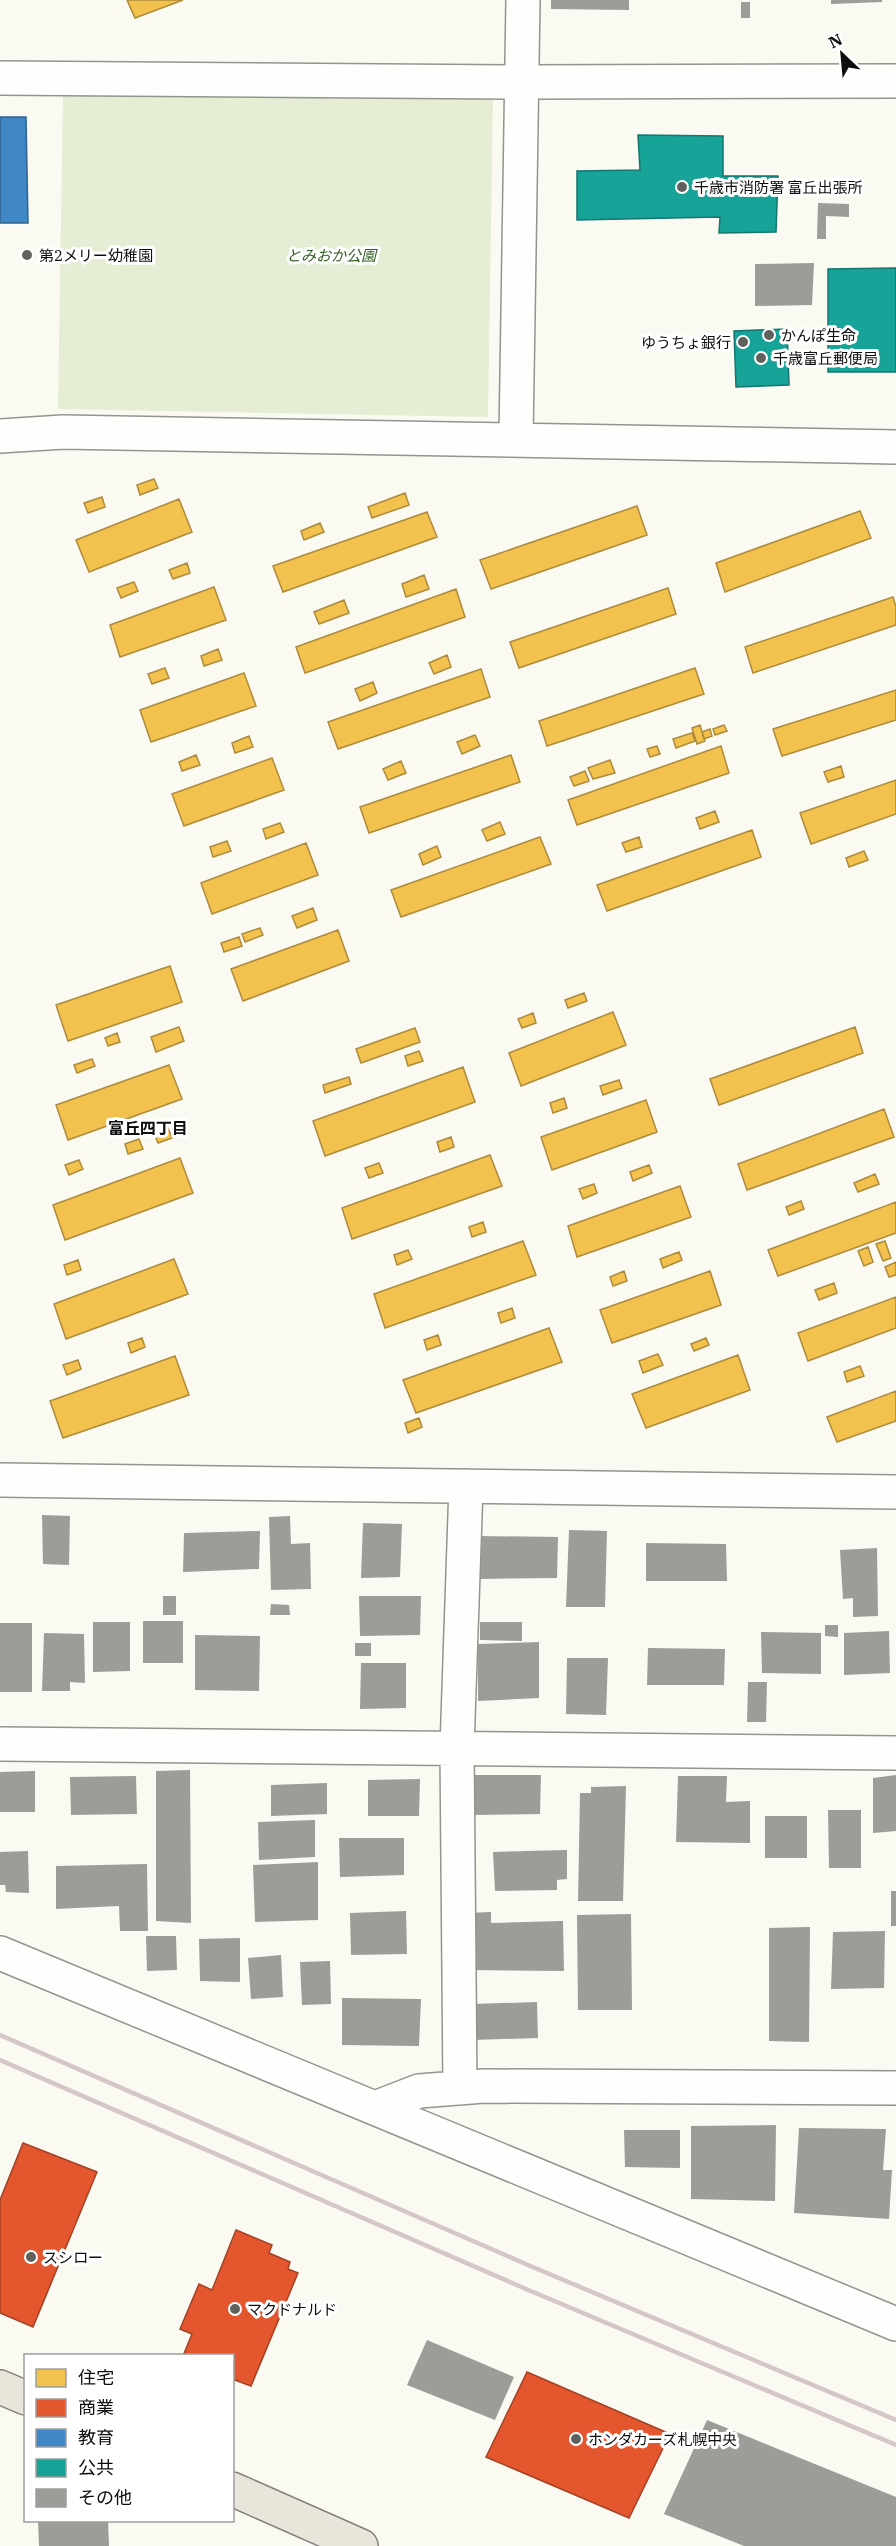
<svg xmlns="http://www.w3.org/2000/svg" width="896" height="2546" viewBox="0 0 896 2546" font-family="'IBM Plex Serif','Noto Sans JP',serif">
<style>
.green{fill:#e5eed4}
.homes{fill:#f2c14e;stroke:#ad8b3a;stroke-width:1.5}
.shops{fill:#e4572e;stroke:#a44124;stroke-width:1.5}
.schools{fill:#3f88c5;stroke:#30638e;stroke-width:1.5}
.public{fill:#17a398;stroke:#14766e;stroke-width:1.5}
.building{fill:#9d9c98}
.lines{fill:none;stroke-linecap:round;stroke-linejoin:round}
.minor-casing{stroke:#949390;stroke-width:36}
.major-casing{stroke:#81817d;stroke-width:36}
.minor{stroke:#fefefd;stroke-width:33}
.major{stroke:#eae5da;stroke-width:33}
.rail{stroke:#d5c7c7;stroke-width:4.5}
.poi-dot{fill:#60605d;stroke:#fff;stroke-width:2}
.labels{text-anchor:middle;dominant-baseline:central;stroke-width:6;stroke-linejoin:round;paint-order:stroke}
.poi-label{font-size:15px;fill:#0d0d0d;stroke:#fff;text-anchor:start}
.park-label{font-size:15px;font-style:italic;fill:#336023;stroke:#fff}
.neighbourhood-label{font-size:16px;font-weight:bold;fill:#0d0d0d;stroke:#fff}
</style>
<rect width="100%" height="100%" fill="#faf9f2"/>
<path class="green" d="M63,95L493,96L488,417L58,409Z"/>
<path class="homes" d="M127,0H183L135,18Z
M154,479L158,488L140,495L137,485Z
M405,493L409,505L372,518L368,507Z
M102,497L105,507L88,513L84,503Z
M179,499L192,532L89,572L76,540Z
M637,506L647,535L491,589L480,560Z
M860,511L871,538L725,592L716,563Z
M427,512L437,537L283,592L273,566Z
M320,523L324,532L304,540L301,531Z
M187,563L190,573L173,579L169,570Z
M424,575L429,589L406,597L402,584Z
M134,582L138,591L121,598L117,588Z
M214,587L226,620L120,657L110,625Z
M668,588L676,614L519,668L510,642Z
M456,589L465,617L305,673L296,647Z
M893,597L896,607V625L753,673L745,647Z
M344,600L349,613L319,624L314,612Z
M218,649L222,660L204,666L201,656Z
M447,655L451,667L434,674L429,663Z
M165,668L169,678L152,684L148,674Z
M695,668L704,694L547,746L539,721Z
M481,669L490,697L338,749L328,722Z
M244,673L256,706L151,742L140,710Z
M373,682L377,693L360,701L355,689Z
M896,690V720L782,756L773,729Z
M700,725L705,741L697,744L692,728Z
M724,725L727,731L715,735L713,729Z
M710,729L712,736L704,739L702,732Z
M692,733L695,741L676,748L673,739Z
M475,735L480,746L462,754L457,742Z
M249,736L253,747L235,753L232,743Z
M657,746L660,754L650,757L647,749Z
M721,746L729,773L577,825L568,800Z
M196,755L200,765L182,771L179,762Z
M511,755L520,782L369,833L360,807Z
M272,758L284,790L184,826L172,794Z
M610,760L615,773L593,779L588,768Z
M401,761L406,773L388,780L383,769Z
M841,766L844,777L828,782L824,772Z
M585,771L589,781L574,786L570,777Z
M896,780V814L811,844L800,813Z
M715,811L719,822L700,829L696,818Z
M500,822L505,834L487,841L482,830Z
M280,823L284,832L266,839L263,829Z
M752,830L761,857L607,911L597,885Z
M540,837L551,864L401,917L391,890Z
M639,837L642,847L626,852L622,843Z
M227,841L231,851L213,857L210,847Z
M306,843L318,875L212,914L201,883Z
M437,846L441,857L423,865L419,854Z
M864,851L868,860L849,867L846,858Z
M313,908L317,920L297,928L292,916Z
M260,928L263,935L245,942L242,934Z
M338,930L349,961L243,1001L231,969Z
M239,937L242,946L224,952L221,943Z
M170,966L182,1002L68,1041L56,1005Z
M584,993L587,1001L568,1008L565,1000Z
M613,1012L626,1045L521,1086L509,1053Z
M533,1013L536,1023L522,1028L518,1019Z
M179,1027L184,1041L156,1052L151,1037Z
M855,1027L863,1053L719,1105L710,1079Z
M415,1028L420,1042L361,1063L356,1049Z
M117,1033L120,1042L108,1046L105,1038Z
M419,1051L423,1061L408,1066L405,1056Z
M92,1059L95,1066L77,1073L74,1065Z
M169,1065L182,1099L68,1140L56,1105Z
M463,1067L475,1102L325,1156L313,1121Z
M349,1077L351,1084L325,1093L323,1085Z
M619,1080L622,1088L603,1095L600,1086Z
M564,1098L567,1108L553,1113L550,1103Z
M646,1100L657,1132L552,1170L541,1137Z
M884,1109L894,1137L747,1190L738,1164Z
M168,1128L172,1138L158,1143L154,1134Z
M451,1137L454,1147L440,1152L437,1142Z
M139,1139L143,1149L128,1154L125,1144Z
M490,1155L502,1186L352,1239L342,1208Z
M180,1158L193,1193L65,1240L53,1205Z
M79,1160L83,1169L69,1175L65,1165Z
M379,1163L383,1173L369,1178L365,1168Z
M649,1165L652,1173L633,1181L630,1172Z
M875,1174L879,1184L858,1192L854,1183Z
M594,1184L597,1193L583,1199L579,1189Z
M680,1186L691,1217L577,1257L568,1226Z
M801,1201L804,1209L789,1215L786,1207Z
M896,1202V1233L778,1276L768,1250Z
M483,1222L486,1232L472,1237L469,1227Z
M523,1241L536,1275L385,1328L374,1294Z
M885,1241L891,1258L883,1261L876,1244Z
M868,1247L873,1262L864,1266L858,1251Z
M408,1250L412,1259L397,1265L394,1255Z
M679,1252L682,1260L663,1268L660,1259Z
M174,1259L188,1294L66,1339L54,1304Z
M78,1260L81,1270L67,1275L64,1265Z
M896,1262V1275L889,1277L885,1267Z
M624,1271L627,1281L613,1286L610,1277Z
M710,1271L721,1305L612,1343L600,1310Z
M834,1283L837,1293L819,1300L815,1290Z
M896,1297V1328L808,1361L798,1333Z
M512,1308L515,1318L501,1323L498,1313Z
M549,1328L562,1362L416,1413L403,1380Z
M438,1335L441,1345L427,1350L424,1340Z
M142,1338L145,1347L131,1353L128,1343Z
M706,1338L709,1345L694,1351L691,1344Z
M658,1354L663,1365L643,1373L639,1361Z
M738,1355L750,1390L646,1428L632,1394Z
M175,1356L189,1395L63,1438L50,1401Z
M78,1360L81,1369L67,1375L63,1365Z
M860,1366L864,1376L847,1382L844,1372Z
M896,1391V1421L837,1442L827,1417Z
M419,1418L422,1427L408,1433L405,1423Z"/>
<path class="shops" d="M23,2143L97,2172L33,2327L0,2313V2200Z
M236,2230L272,2245L269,2253L290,2262L288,2269L298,2273L251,2386L232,2379V2356H183L192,2334L180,2329L199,2284L212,2290Z
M527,2372L670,2434L629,2518L486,2457Z"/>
<path class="schools" d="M0,117H26L28,223H0Z"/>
<path class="public" d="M638,135L723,136V176H778L776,232L719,233L720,217L577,220V171L640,170Z
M896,268V372H828V269Z
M787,329L789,385L736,387L734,331Z"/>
<path class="building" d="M551,0H629V10L551,9Z
M831,0H882V2L831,4Z
M741,2H750V18H741Z
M818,203L849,204V217L826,216V239H817Z
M814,263L812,305L755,306V264Z
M42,1515L70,1516L69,1565L43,1564Z
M290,1516L291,1544L310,1543L311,1589L271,1590L269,1517Z
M363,1523L402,1524L400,1577L361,1578Z
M569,1530L607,1531L605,1607H566Z
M260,1531L259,1569L183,1572L184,1533Z
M479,1536L558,1537L557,1578L478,1579Z
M646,1543L726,1544L727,1581H646Z
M877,1548L878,1616L853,1617V1598L843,1599L840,1550Z
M163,1596H176V1615H163Z
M359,1596H421L420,1635L360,1636Z
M271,1604L289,1605L290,1615H270Z
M143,1621H183V1663H143Z
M93,1622H130V1671L93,1672Z
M480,1622H522V1641L480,1640Z
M0,1623H32V1692H0Z
M825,1625H838V1637L825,1636Z
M889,1631L890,1673L844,1675V1633Z
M761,1632L821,1633V1674L762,1673Z
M44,1633L84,1634L85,1683L70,1682V1691H42Z
M195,1635L260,1636L259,1691L195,1690Z
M539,1642V1698L478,1701V1644Z
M355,1643H371V1656H355Z
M648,1648L725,1649L724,1685H647Z
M567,1658H608L606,1715L566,1714Z
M361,1663H406V1708L360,1709Z
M748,1682H767L766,1722H747Z
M190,1770L191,1923L156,1921V1771Z
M35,1771V1812H0V1772Z
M470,1775H541L540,1814L470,1815Z
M896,1775V1831L873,1833V1778Z
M136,1776L137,1814L71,1815L70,1777Z
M678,1776H727L726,1802L750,1801V1843L676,1842Z
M420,1779L419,1816H368V1780Z
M327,1783V1814L271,1816V1785Z
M626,1786L623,1901H578L580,1793H591V1787Z
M828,1810H861V1868H829Z
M765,1816H807V1858H765Z
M315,1820V1857L259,1860L258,1822Z
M339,1838H404V1875L340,1877Z
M567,1850V1879L557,1880V1890L495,1891L493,1852Z
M28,1851L29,1893L6,1892L5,1885H0V1852Z
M318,1862V1920L255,1922L253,1865Z
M147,1864L148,1931H120L119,1906L56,1909V1866Z
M891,1891H896V1926H891Z
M406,1911L407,1954L351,1955L350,1913Z
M491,1912V1923L563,1921L564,1971L467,1970L466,1913Z
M631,1914L632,2010H578L577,1915Z
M810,1927L809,2042L769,2041V1928Z
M885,1931L884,1988L831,1989L833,1932Z
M146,1936H176L177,1970L147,1971Z
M240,1938V1982L200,1981L199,1939Z
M281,1955L283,1997L251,1999L248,1958Z
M330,1961L331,2004L302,2005L300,1962Z
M342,1998L421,1999L419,2046L342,2045Z
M537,2002L538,2038L473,2040V2004Z
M776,2125L775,2201L691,2199V2126Z
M799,2128L886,2129L883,2170H892L889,2219L794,2213Z
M624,2130H680V2168L625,2167Z
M427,2340L514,2377L495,2420L407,2385Z
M707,2420L896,2497V2546H744L664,2514Z
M38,2520H108L109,2546H39Z"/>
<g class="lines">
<g class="minor-casing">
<path id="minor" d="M0,78L523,82L896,81
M0,436L63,432L896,447
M516,438L523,0
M0,1480L896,1492
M0,1744L896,1753
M0,1953L896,2324
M460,2088L457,1748L466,1486
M375,2108L419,2091L484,2086L896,2088"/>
</g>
<g class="major-casing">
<path id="major" d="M0,2387L26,2398
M232,2489L361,2546"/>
</g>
<use href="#minor" class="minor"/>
<use href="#major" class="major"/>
<path class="rail" d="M0,2035L535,2268L896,2420
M0,2060L526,2289L896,2445"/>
</g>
<g class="poi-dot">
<circle cx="682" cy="187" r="6"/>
<circle cx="27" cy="255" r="6"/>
<circle cx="769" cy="335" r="6"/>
<circle cx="743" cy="342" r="6"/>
<circle cx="761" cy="358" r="6"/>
<circle cx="31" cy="2257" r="6"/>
<circle cx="235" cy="2309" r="6"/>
<circle cx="576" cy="2439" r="6"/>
</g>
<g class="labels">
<g class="poi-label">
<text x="694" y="187">千歳市消防署 富丘出張所</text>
<text x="39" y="255">第2メリー幼稚園</text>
<text x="781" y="335">かんぽ生命</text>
<text x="731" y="342" text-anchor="end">ゆうちょ銀行</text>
<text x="773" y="358">千歳富丘郵便局</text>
<text x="43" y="2257">スシロー</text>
<text x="247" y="2309">マクドナルド</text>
<text x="588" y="2439">ホンダカーズ札幌中央</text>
</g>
<g class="park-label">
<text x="331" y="255">とみおか公園</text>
</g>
<g class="neighbourhood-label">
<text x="148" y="1128">富丘四丁目</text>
</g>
</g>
<rect x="24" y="2354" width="210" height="168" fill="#ffffff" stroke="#9e9e9e" stroke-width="1.5"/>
<rect x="36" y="2369" width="30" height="18" fill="#f2c14e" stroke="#9e9e9e" stroke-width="1.5"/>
<text x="78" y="2384" font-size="18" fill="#0d0d0d">住宅</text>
<rect x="36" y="2399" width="30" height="18" fill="#e4572e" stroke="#9e9e9e" stroke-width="1.5"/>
<text x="78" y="2414" font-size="18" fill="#0d0d0d">商業</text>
<rect x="36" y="2429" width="30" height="18" fill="#3f88c5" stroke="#9e9e9e" stroke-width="1.5"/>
<text x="78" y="2444" font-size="18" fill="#0d0d0d">教育</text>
<rect x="36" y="2459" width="30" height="18" fill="#17a398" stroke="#9e9e9e" stroke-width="1.5"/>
<text x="78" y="2474" font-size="18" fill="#0d0d0d">公共</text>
<rect x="36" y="2489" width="30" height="18" fill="#9d9c98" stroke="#9e9e9e" stroke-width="1.5"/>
<text x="78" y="2504" font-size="18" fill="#0d0d0d">その他</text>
<g transform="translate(842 54) rotate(334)" stroke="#ffffff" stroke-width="4.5" paint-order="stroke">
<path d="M0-4.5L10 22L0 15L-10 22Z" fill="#0d0d0d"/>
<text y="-9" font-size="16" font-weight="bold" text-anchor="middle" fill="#0d0d0d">N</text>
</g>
</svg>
